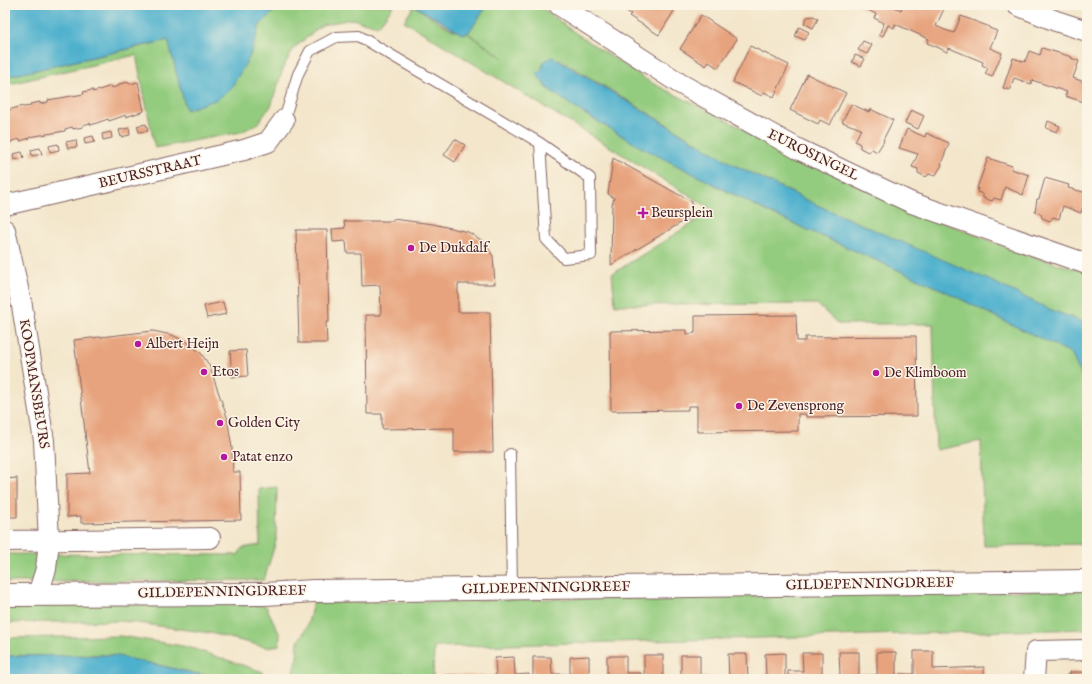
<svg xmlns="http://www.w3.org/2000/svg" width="1092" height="684" viewBox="0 0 1092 684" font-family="'IM FELL English',serif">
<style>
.green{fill:#94cc7f;stroke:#6f7655}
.water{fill:#4eb0cd;stroke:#4c687c}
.building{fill:#e7a37d}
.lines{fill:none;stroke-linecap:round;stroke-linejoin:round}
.service-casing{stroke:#856563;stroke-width:12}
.minor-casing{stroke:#856563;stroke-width:22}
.tertiary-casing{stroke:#856563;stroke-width:24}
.service{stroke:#fff;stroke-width:10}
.minor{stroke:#fff;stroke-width:20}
.tertiary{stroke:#fff;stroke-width:22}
.poi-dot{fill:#b5179e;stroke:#fcf5e5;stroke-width:1.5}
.labels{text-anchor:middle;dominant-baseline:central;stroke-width:3;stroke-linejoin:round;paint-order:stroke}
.street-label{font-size:14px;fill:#4a1f2b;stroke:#fcf5e5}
.poi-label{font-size:14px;fill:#4a1f2b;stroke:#fcf5e5;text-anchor:start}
</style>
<rect width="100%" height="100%" fill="#fcf5e5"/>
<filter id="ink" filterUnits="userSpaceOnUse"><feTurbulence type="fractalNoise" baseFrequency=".025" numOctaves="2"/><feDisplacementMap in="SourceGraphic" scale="8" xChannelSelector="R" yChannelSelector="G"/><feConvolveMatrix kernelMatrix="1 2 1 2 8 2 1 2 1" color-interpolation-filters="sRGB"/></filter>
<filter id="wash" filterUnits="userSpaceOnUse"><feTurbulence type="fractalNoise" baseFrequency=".012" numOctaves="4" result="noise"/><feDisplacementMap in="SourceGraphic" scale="16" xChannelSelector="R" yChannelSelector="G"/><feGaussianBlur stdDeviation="0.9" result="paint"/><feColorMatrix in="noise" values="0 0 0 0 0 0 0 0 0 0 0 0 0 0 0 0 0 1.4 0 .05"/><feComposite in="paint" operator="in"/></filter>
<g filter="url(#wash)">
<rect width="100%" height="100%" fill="#f3e6cb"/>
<path class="green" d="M280,5H394L378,26L352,19L322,25L294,48L284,66L271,106L257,124L241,132L155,148L136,55L5,85V77L169,40L186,109L249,58L260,25Z
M484,5H538L577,34L650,82L887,200L1026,255L1087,272V324L1049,309L817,205L734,165L559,59L544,61L542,69L546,87L575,108L639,146L772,214L941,289L1002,320L1072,353L1087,388V544L984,546L981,441L936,450L933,324H838L817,304L615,305L612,274L713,210L404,21L414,6C426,13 454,35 467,33L503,58L468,33L485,9Z
M277,487L276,541L264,580L5,582V554L238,555L242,548L260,545L259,489Z
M1087,590V629L434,647L433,679H403L402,672L383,676V679H291L297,658L298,642L307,627L313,603Z
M178,602L266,606L280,635L279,645L270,648L210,633L122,621L5,623V603Z
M121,636L188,647L263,672L261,679H220L113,655L5,656V638Z"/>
<path class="water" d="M5,5H280L260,25L249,58L231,88L218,99L186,110L168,40L5,77Z
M413,5H486L485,9L468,33L462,34Z
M553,57L734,165L817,205L989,280L1049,309L1087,324V388L1071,353L1002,320L941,289L772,214L639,146L575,108L546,87L537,74L542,69L544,61Z
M113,655L220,679H5V656Z"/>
<g id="blocks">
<path class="building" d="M621,5H665L674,11L659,35L629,16L631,14L620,7Z
M857,5H890L901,10L903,5H937L944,9L936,26L945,30L954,33L961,16L990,27L989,28L997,31L990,48L1002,53L992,77L985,74L988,68L982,65L983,62L949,48L947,52L937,47L927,43L929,39L895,24L894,28L888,25L883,36L879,35L884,23L874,18L876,14Z
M701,15L737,39L718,68L709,62L706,66L680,49Z
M814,16L818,19L813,28L804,23L807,17Z
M799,27L809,32L805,40L795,36Z
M863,41L872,45L867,54L858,50Z
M750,46L789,65L774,97L764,92L762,96L733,82Z
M1042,48L1072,57L1071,58L1079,61L1073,78L1087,83V103L1065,96L1067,92L1032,80L1031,84L1014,78L1010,90L1003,88L1013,58L1025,62L1029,51L1040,55Z
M855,55L865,59L861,66L852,62Z
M807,74L846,93L830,125L820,120L818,124L790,110Z
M129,82V84L138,82L144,111L126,117V115L109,121L108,119L91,125L90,123L83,125V127L73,129L72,127L65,129V131L29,137L30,138L20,141L19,139L12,141V142L5,144V111L22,106L23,107L31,106L30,104L40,102V104L48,102V100L84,94L83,92L93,90V92L111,86V88L119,86V84Z
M851,104L869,112L870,109L893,120L883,140L884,141L877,152L872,149L868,152L860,148V144L855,141L861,129L842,122Z
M911,110L924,116L918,129L905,123Z
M1048,121L1060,126L1057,132L1046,128Z
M146,124L148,131L139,132L137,126Z
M129,128L130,135L121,137L119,130Z
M907,129L925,137L926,133L949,143L941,164L942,165L935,176L929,174L926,177L918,173V169L912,167L918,154L899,148Z
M111,132L112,138L103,140L102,134Z
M93,136L95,142L85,144L84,138Z
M455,139L465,145L455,162L444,155Z
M76,140L77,147L68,148L66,142Z
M58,144L59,150L50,152L49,146Z
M40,148L42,154L32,156L31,150Z
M22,152L24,158L14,160L13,154Z
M613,158L692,202V216L611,265L612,205L614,198L608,194Z
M988,158L1012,166L1011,169L1029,175L1023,195L1005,187L1001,200L994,198L992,201L983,198V194L977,192L978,188H977Z
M1045,178L1069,185L1068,188L1087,193L1081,213L1063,206L1059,219L1053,217L1050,221L1042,218L1041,214L1035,212L1037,199H1039Z
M393,219L433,224L468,232L483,241L493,256L495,284H458V312H490L493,452H454V428L382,429V414H367L366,315H381L380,285L362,286L361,253H347L346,241L333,242L332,229L345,228L344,221H393Z
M296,230H327L329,322H326L327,343H299Z
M223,302L226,314L207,318L204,306Z
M796,315L797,341H805V337L916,336L917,416L806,417V414H798V431L697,432V406H688V410L611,411L610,331L687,330V334L695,333V316Z
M153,331L172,335L187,342L201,353L209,365L227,417L232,448L233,472H240L241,520L81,523V516L67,517V474L90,473L74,340Z
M246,350L248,376L232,377L230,351Z
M17,478V517H5V479Z
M914,651H933V669L984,667V679H899V674H914Z
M839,652H859V679H825V676L840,675Z
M877,652H896V679H862V675H877Z
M785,653V679H751V677L766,676L765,654Z
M802,653H822V679H788V671H803Z
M728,654H747L748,679H681V655H700V677H729Z
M644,655H663V679H644Z
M589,656V679H570V657Z
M607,656H626V673H641V679H607Z
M514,657L515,675L529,674V679H445V675L496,676L495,658Z
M533,657H551L552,674H567V679H533Z
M1070,672H1087V679H1068L1067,674H1071Z"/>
</g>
</g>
<g filter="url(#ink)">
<use href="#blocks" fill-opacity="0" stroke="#856563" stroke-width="1"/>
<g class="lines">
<g class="service-casing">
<path id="service" d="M284,120L298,74L310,51L336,37L359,36L540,143L546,239L564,258L591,255L590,178L540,143
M510,454L512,589"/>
</g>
<g class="minor-casing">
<path id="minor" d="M559,5L679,83L798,149L912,203L1087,264
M1017,5L1056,21L1087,31
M5,205L244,150L268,142L284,120
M5,230L22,306L44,441L49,541L46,569L38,594
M5,541L210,538
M1034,679L1036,651L1087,650"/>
</g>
<g class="tertiary-casing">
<path id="tertiary" d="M5,595L265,594L314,591L1087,581"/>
</g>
<use href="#service" class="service"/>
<use href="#minor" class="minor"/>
<use href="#tertiary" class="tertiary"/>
</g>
</g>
<g class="poi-dot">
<path d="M641 207h4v4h4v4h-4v4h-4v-4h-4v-4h4z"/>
<circle cx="411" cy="248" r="4"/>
<circle cx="138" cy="344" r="4"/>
<circle cx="204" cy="372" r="4"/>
<circle cx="876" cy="373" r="4"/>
<circle cx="739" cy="406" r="4"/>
<circle cx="220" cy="423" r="4"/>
<circle cx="224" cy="457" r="4"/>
</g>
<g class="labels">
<g class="street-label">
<text transform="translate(813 155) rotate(26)">EUROSINGEL</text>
<text transform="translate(150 172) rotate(-13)">BEURSSTRAAT</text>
<text transform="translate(34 384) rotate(81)">KOOPMANSBEURS</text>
<text transform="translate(870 584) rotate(-1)">GILDEPENNINGDREEF</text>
<text transform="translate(546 588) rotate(-1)">GILDEPENNINGDREEF</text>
<text transform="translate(222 592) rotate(-1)">GILDEPENNINGDREEF</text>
</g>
<g class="poi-label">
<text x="651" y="213">Beursplein</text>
<text x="419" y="248">De Dukdalf</text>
<text x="146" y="344">Albert Heijn</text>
<text x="212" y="372">Etos</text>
<text x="884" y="373">De Klimboom</text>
<text x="747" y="406">De Zevensprong</text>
<text x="228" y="423">Golden City</text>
<text x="232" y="457">Patat enzo</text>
</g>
</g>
<rect width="1092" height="684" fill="none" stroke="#fcf5e5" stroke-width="20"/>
</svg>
